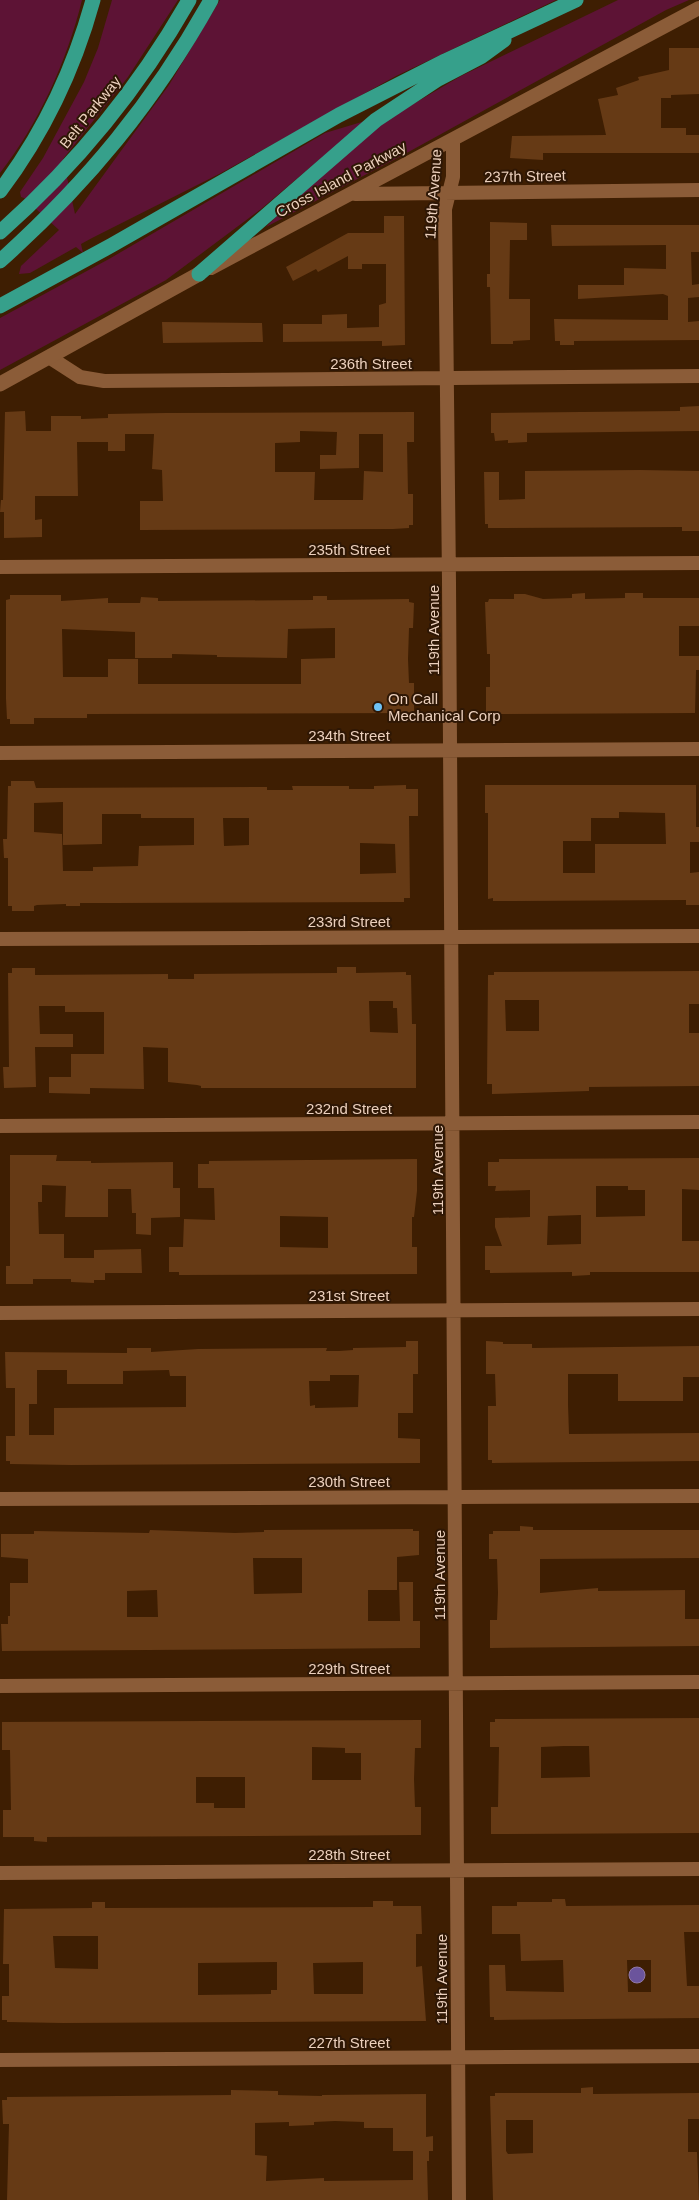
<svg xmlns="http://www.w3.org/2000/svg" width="699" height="2200" viewBox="0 0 699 2200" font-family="Arial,sans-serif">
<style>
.green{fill:#5d1335}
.water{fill:#6b549c;stroke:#9279a6}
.building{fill:#663a15;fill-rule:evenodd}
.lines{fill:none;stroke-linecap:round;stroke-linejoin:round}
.minor{stroke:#8b5c38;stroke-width:14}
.tertiary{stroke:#8b5c38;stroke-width:15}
.motorway{stroke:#36a08b;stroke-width:15}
.poi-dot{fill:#6fc2f4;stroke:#2e1705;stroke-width:2}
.labels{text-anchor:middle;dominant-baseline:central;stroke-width:4;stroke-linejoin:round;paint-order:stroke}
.street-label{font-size:15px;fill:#ecd0bd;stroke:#2e1705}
.poi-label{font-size:15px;fill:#ecd0bd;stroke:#2e1705;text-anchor:start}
</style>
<rect width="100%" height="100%" fill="#3e1e02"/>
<path class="green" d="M0,0H82C67,61 39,123 0,173Z
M112,0H178L128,77L63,159L75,214L169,85L220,0H556L396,76L221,173L92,238L81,244L83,253L76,247L30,273L19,274L21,266L59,230L24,198L21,197L20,192L43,158L84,82L98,48Z
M618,0H689L666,10L403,155L266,227L309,183L386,120L461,76Z
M365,121L261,209L166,280L0,370V318L109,259L325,133Z"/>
<path class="water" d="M629 1975a8 8 0 1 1 16 0a8 8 0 1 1-16 0Z"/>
<path class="building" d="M669,48H699V94L671,95V98H661V128H686V135H699V153H543V160L510,158L512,136L606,135L598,99L618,95L616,88L639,80L638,77L669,70Z
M384,216H404L405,345L382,346V341L283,342V324H322V315L347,314V328L379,327V305L386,303V264H362V269H348V256L318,272L316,269L293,281L286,267L348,233H384Z
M490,222L527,223V240H510L509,299H530V340L513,341V344H491L490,287H487V274H490Z
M551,225H699V252H691L692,285L699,284V297L688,298V322L699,321V340L574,341V345H560V341H555L554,319L668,320V296L663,294L578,299V285H624V268L666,269V245L552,246Z
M162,322L262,323L263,342L163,343Z
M699,406V431L527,433V442L508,443V440L495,441L494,433H491V413L680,411V407Z
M25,411L26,431H51V416H81V419L108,418V414L165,413L414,412V442H407L408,494H413V525H409V528L393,529L140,530V501H163L162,470L152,469L154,434H125V451H108V442H77L78,496H35V520L42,519V537L4,538V512H0L1,500H3L5,412ZM300,431L337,432L336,455H320V469L359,468V434H383V472L364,471L363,500H314L315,472H275V443L300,442Z
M640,470L699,471V531H682V527L488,528V524H485L484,472H499V500L525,499V471Z
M585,593V599L625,598V593H643V598H699V626H679V656H699V670H696L695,713L500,714V720H486V687H490V654H487L485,602H488L489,599H514V594H525L543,599L572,598V594Z
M10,595H61V601L108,598V603H140L141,597L158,598V601L313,600V596H327V600L409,599V602L414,603L413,628H409L408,659L409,683H414V713L87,714V718H34V724H10V719H7L6,699V600L10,599ZM335,628V658L301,659V684H138V659H108V677H63L62,629L135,632V658H172V654L217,655V657L287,658L288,629Z
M11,781H34L36,788L267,787V790H293L292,786H349V789H374V786L406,785V789H418V816H409L410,898H404V902L111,903H80V906H66V904L37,905L34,906V911H12V906H8V858H4L3,839H7L8,786H11ZM63,802V845L102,844V814H141V818H194V845L139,846L138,866L93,867V871H63L62,834L34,832V803ZM223,818H249V845L224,846ZM360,843L395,844L396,873L360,874Z
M485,785H696V827H699V842H690V873L699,872V905H686V900L516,901H493V898L488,899V813H485ZM619,812L665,813L666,844H595V873H563V841H591V818H619Z
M337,967H356V973L406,972V975H411L412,1024H416V1088H201V1086L197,1085L168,1082V1048L143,1047L144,1089L90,1088V1094L49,1093V1077H71V1054H104V1012H65V1006H39L40,1034H73V1047H35L36,1087L4,1088L3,1067H9L8,973H12V968H35V975L168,974V979H194V974L337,973ZM369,1001H393V1008H397L398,1033L370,1032Z
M699,971V1004H689V1033H699V1086L589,1087V1091L492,1094V1084H487L488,975H494V972H506ZM505,1000H539V1031H506Z
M10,1155H57L56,1161H91V1163L173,1162V1188H180V1217L151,1218V1235L136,1234V1213H132L131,1189H108V1217H65L66,1186L42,1185V1202H38L39,1234H64V1258H94V1250L141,1249L142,1273H105V1280H94V1283L71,1282V1279H33V1284H6V1266H10Z
M699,1158V1190L682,1189V1241H699V1272H590V1275L572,1276V1272L490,1273V1270H485V1246H502L495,1227V1218L530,1217V1190L495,1191L496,1186H488V1162H499V1159ZM596,1186H628V1190H645V1216L596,1217ZM581,1215V1244L547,1245L548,1216Z
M417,1159V1191L414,1217H412V1247H417V1274L179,1275V1272H169V1247H183L184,1219L215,1220L214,1188H198V1164H209V1161ZM280,1216L328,1217V1248L280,1247Z
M406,1341H418V1374H413V1413H398V1438L420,1439V1463L71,1465L10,1464V1461H6V1436H15V1388H6L5,1352L127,1353V1348H151V1352L198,1349L327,1348L326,1351H339L353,1350V1348L406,1347ZM37,1370H67V1384H123V1371L169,1370L170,1376H186V1407L54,1408V1435H29V1404H37ZM330,1375H359L358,1407L315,1408V1405L310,1406L309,1381H330Z
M486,1341L503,1342V1344H532V1348L699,1346V1377H683V1401H618V1374H568V1404L569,1434L699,1433V1461L492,1463V1460H488V1406H496L495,1374H486Z
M520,1526L533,1527V1530H699V1558L540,1559V1593L598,1588V1591L685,1590V1619H699V1646L490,1648V1620H497L498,1593L497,1559H489V1534H493V1531H520Z
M413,1529V1531H419V1555L397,1557V1590H368V1621H400L399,1582H413V1621H420V1648L2,1651L1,1624H8V1616H10V1583H28V1559L1,1557V1534H34V1531L149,1533L150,1530L235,1533L264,1532V1530ZM253,1558H302V1593L254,1594ZM157,1590L158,1617H127V1591Z
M699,1718V1833L491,1834V1807H498L499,1747H490V1722H495V1719ZM564,1746H589L590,1777L541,1778V1747Z
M421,1720V1748H415L414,1779L415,1807H421V1835L47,1837V1842L34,1841V1837H3V1810H11L10,1750H2V1722ZM312,1747L345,1748V1753H361V1780H312ZM196,1777H245V1808H214V1803H196Z
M552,1899H565L566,1906L699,1905V1932H684L687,1986H699V2018L494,2020V2017H490L489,1965H505L506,1991L564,1992L563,1960L521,1961L520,1934H492V1906H517V1902H552ZM627,1960H651V1992H628Z
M373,1901H393V1906H421L422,1934H416V1967L422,1966L426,2021L63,2023L7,2022V2020H2V1996H9V1964H3L4,1909L92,1908V1902H105V1908L373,1907ZM53,1936H98V1969L55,1968ZM277,1962V1990H271V1994L198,1995V1963ZM363,1962V1994H314L313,1963Z
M593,2087V2094L699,2093V2119H688V2152H697L699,2200H493L490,2096H495V2093H581V2088ZM506,2120H533V2153L508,2154L506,2151Z
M231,2090L278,2091V2095L322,2096V2095L426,2094V2137L433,2136V2151H429V2161H427L428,2200H7L9,2124H3L2,2100H7V2097L231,2095ZM335,2121L364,2122V2128H393V2151H413V2180L324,2181V2178L266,2181L267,2156L255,2155V2123L289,2122V2126L314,2125V2122Z"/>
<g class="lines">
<path class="minor" d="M453,140V177L445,209L449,582L459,2200
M355,194L699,190
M211,268L699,8
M49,357L80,377L104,381L699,376
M0,567L699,563
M0,753L699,749
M0,939L699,936
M0,1126L699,1122
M0,1313L699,1309
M0,1499L699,1496
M0,1686L699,1682
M0,1873L699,1869
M0,2060L699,2056"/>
<path class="tertiary" d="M0,384L199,274"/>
<path class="motorway" d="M0,191C43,134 74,69 93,0
M0,232C76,165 139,88 189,0
M0,261C87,183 154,102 211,0
M199,274L376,120L438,79L482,56L504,40
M0,306L112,245L339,115L445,61L576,0"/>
</g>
<circle class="poi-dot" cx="378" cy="707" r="5"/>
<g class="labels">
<g class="street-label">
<text transform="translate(90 112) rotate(-51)">Belt Parkway</text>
<text transform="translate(525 176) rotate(-1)">237th Street</text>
<text transform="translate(341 179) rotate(-28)">Cross Island Parkway</text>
<text transform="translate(433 194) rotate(-86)">119th Avenue</text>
<text x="371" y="363">236th Street</text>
<text x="349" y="549">235th Street</text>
<text transform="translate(433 630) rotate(-90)">119th Avenue</text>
<text x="349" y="735">234th Street</text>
<text x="349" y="921">233rd Street</text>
<text x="349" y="1108">232nd Street</text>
<text transform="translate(437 1170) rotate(-90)">119th Avenue</text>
<text x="349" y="1295">231st Street</text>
<text x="349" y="1481">230th Street</text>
<text transform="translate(439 1575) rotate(-90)">119th Avenue</text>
<text x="349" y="1668">229th Street</text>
<text x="349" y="1854">228th Street</text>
<text transform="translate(441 1979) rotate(-90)">119th Avenue</text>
<text x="349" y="2042">227th Street</text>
</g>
<g class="poi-label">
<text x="388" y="698">On Call<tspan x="388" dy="17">Mechanical Corp</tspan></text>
</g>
</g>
</svg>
